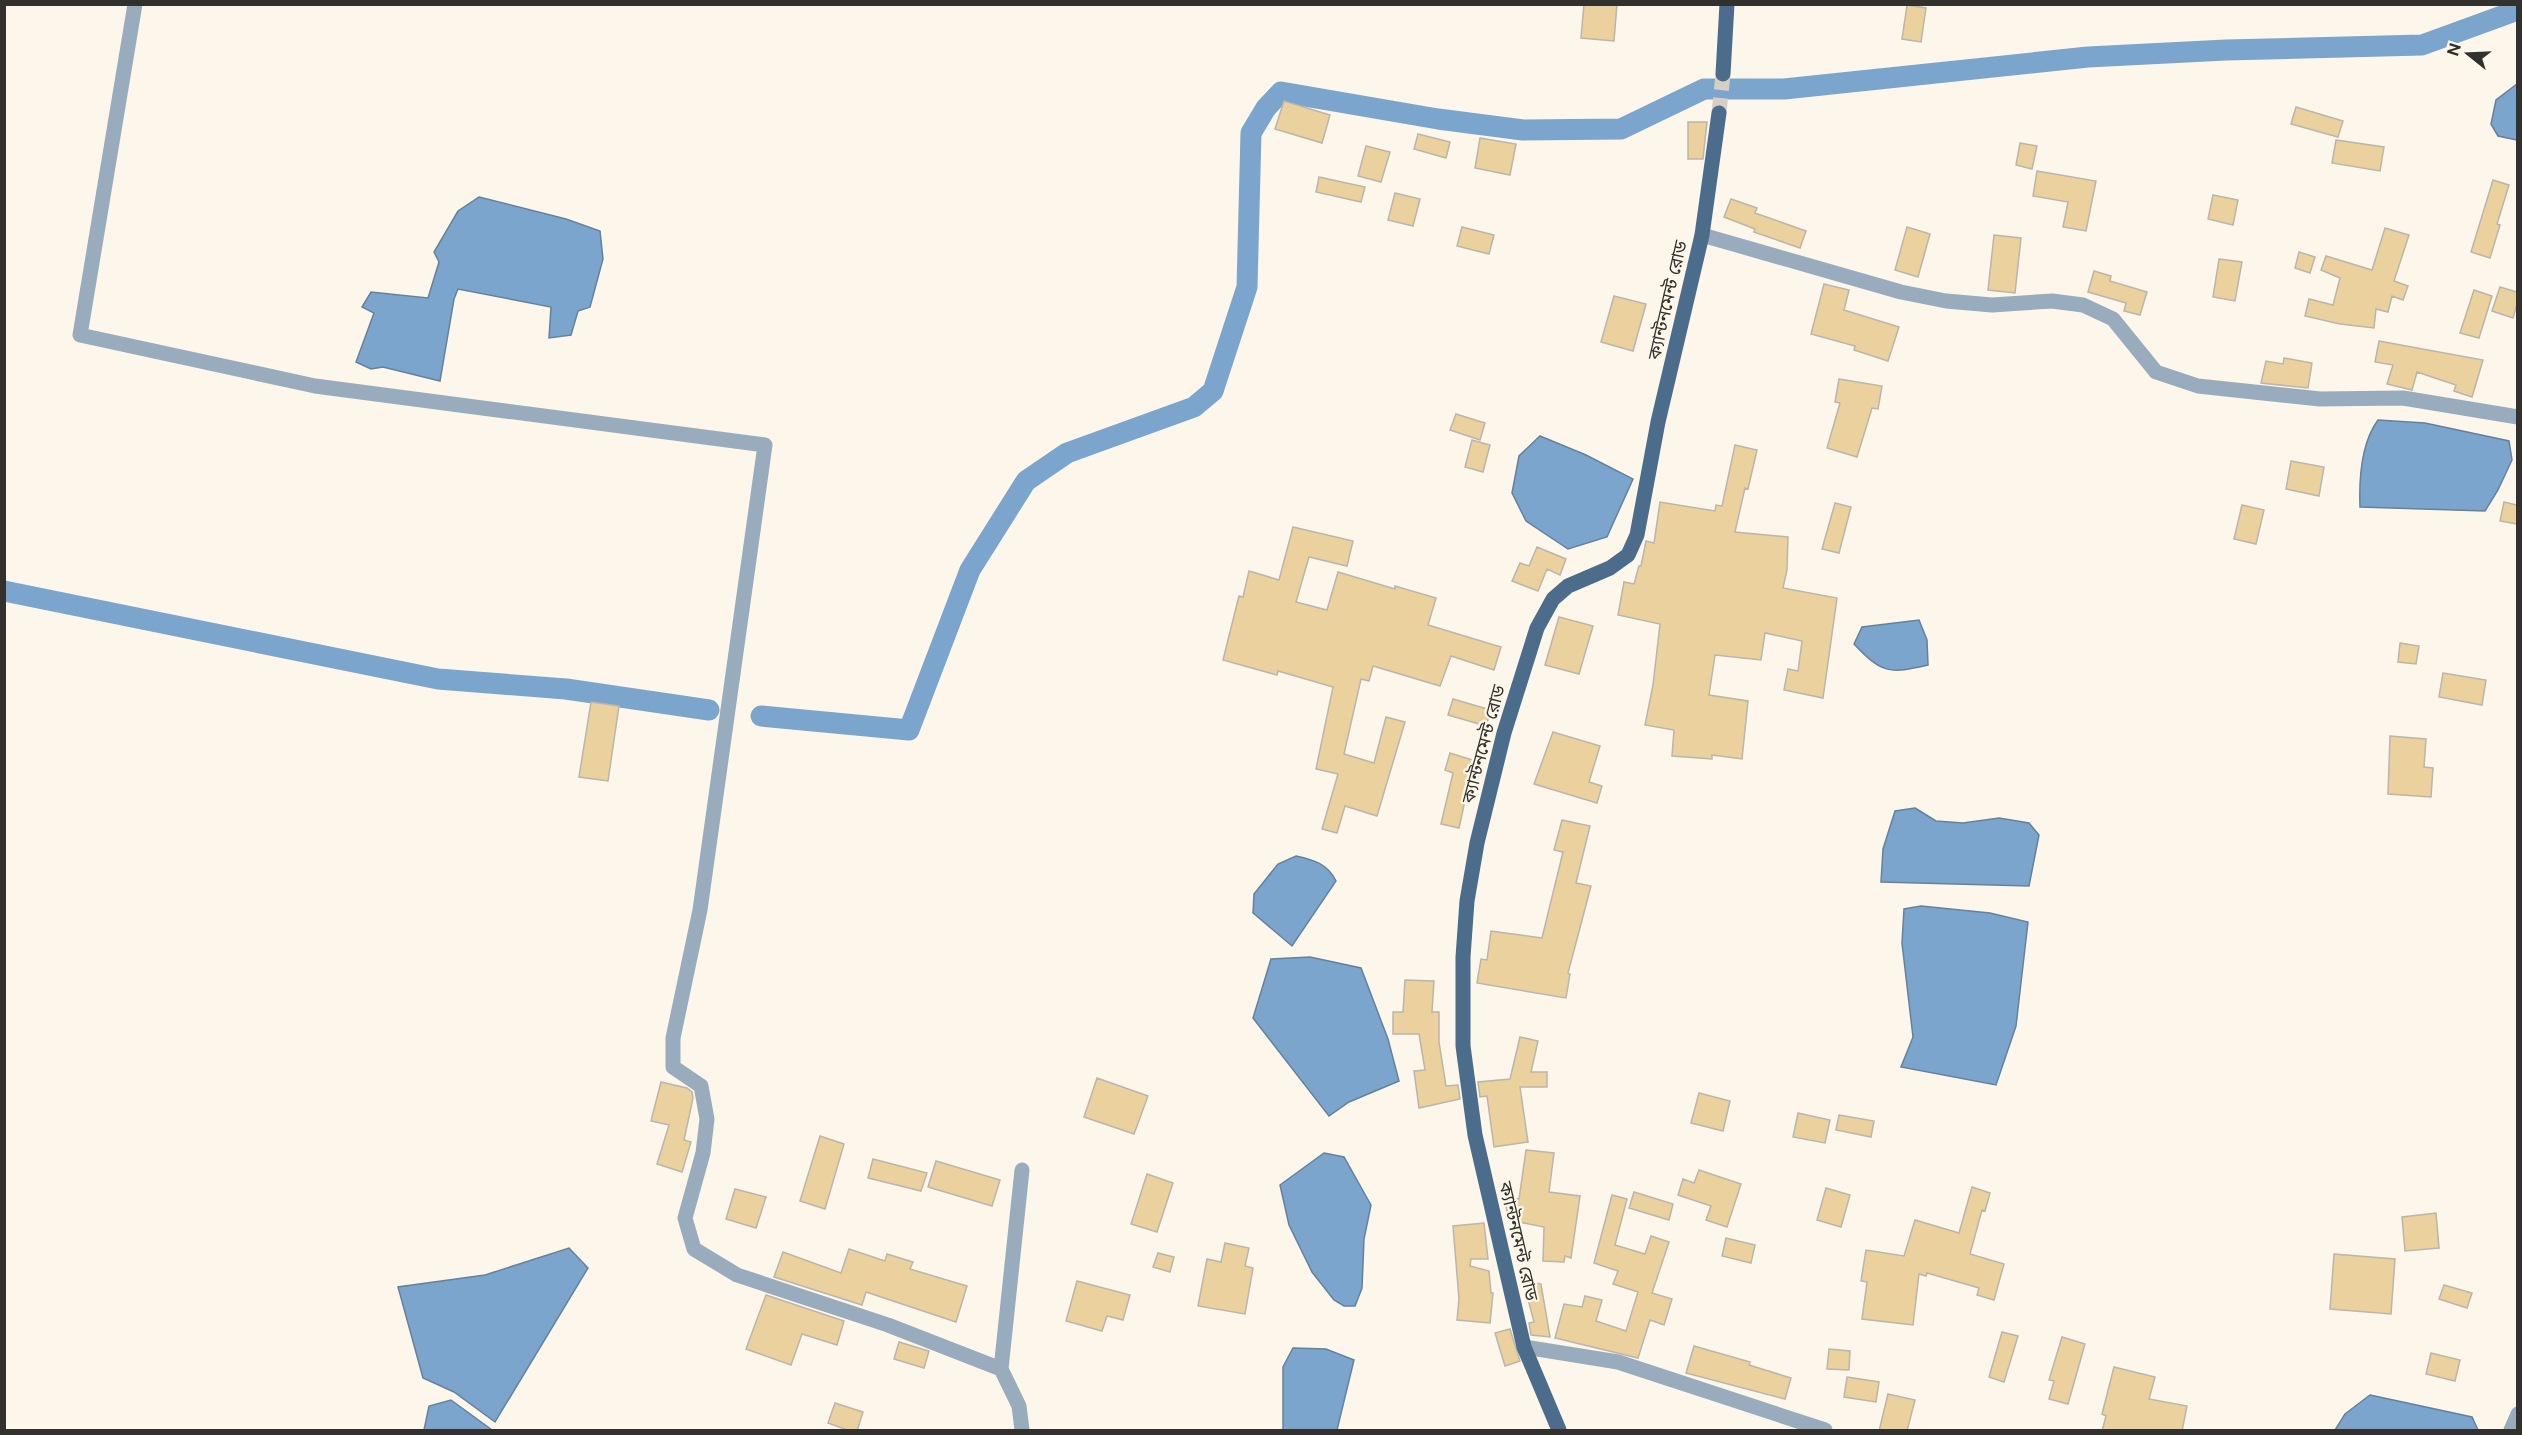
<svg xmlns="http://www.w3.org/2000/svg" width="2522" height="1435" viewBox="0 0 2522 1435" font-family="'Public Sans','Noto Sans Bengali',sans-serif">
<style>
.water{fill:#7ba5cc;stroke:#65829c;stroke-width:1.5}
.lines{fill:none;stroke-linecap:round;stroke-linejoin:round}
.canal{stroke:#7ba5cc;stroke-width:21}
.building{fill:#ead19d;stroke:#bbb5aa;stroke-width:1.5}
.major-tunnel{stroke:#d5cfc5;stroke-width:15;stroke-dasharray:15 8;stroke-linecap:butt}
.minor{stroke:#99acbd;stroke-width:15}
.major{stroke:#4b6c8b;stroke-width:15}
.labels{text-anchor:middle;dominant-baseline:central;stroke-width:4.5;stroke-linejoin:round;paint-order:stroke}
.street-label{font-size:18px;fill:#33312d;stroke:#fdf7eb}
</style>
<rect width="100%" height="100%" fill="#fdf7eb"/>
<path class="water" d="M2517,84V140L2498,136L2491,124L2496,100Z
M479,197L566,219L600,231L603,259L590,307L578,311L571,335L549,338L551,307L458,289L454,299L440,381L383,367L371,369L356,362L374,313L362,307L371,292L428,298L439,262L434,252L458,211Z
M2378,420L2425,423L2509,441L2512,460L2498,490L2485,511L2360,507C2359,479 2361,443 2378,420Z
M1540,436L1586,455L1633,479L1607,537L1568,549L1526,521L1512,493L1519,456Z
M1919,620L1927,640L1928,665C1890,674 1882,674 1854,644L1862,627Z
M1915,808L1936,821L1963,823L1999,818L2029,823L2039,835L2029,886L1881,882L1883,849L1895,811Z
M1296,856C1314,860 1328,864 1336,881L1292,946L1253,913L1254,894L1278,864Z
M1921,906L1990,913L2028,922L2016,1026L1996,1085L1901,1067L1913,1037L1902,943L1904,909Z
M1310,957L1361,968L1388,1039L1399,1081L1349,1102L1329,1116L1253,1018L1271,959Z
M1324,1153L1344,1157L1371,1205L1364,1239L1362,1288L1355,1306H1344L1334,1300L1312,1272L1289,1225L1280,1185Z
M569,1248L588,1268L495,1422L454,1392L423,1378L398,1287L485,1275Z
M1293,1348L1326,1349L1354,1360L1337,1430H1283V1367Z
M2370,1395L2472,1417L2478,1430H2335L2345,1414Z
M451,1400L492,1430H424L429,1406Z"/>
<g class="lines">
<path class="canal" d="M4,591L438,679L566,689L709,710
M761,716L909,730L970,570L1026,481L1067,453L1194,407L1213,391L1247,287L1251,133L1266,108L1281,92L1438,119L1523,130L1621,129L1704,89H1784L2088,57L2226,50L2422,45L2518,10"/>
</g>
<path class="building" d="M1584,4H1617L1614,41L1581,38Z
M1907,5L1926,8L1921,42L1902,39Z
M1284,101L1330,115L1322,143L1275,129Z
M2296,107L2343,121L2338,137L2291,124Z
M1688,122H1707L1703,159H1688Z
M1418,134L1450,142L1446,158L1414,149Z
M1480,138L1516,144L1510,175L1475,168Z
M2336,140L2384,147L2380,171L2332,163Z
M2020,143L2037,146L2032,169L2016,165Z
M1366,146L1390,152L1381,182L1358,176Z
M2037,171L2096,181L2086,231L2063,227L2068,202L2033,196Z
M1319,177L1365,187L1361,202L1316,192Z
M2493,180L2509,185L2497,224L2500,225L2490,258L2471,252Z
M1395,193L1420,199L1413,226L1388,220Z
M2213,195L2238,200L2233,225L2208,219Z
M1731,199L1757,208L1755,213L1806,231L1800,248L1754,232L1755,229L1724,217Z
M1462,227L1494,235L1489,254L1457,246Z
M1907,227L1930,234L1918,277L1895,270Z
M2385,228L2409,235L2394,281L2408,286L2403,300L2392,296L2388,312L2376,309L2374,328L2340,324L2305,316L2309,299L2333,305L2340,278L2321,270L2326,256L2372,270Z
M1994,235L2021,238L2015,293L1988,290Z
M2299,252L2315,257L2310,273L2295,268Z
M2219,259L2242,262L2235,301L2213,297Z
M2094,271L2111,276L2110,281L2147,292L2140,315L2124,311L2126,303L2088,292Z
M1824,284L1849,290L1844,310L1899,327L1888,361L1854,350L1855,346L1811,334Z
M2500,287L2517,292V304L2513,318L2492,311Z
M2474,290L2492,296L2479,338L2460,333Z
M1614,296L1646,304L1633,351L1601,342Z
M2379,341L2483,360L2472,397L2454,391L2456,385L2417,372L2412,390L2387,384L2393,365L2375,362Z
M2284,358L2312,363L2308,388L2261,383L2266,361L2283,364Z
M1839,379L1882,386L1878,409L1872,408L1857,457L1827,448L1840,403L1835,402Z
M1456,414L1485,423L1480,440L1450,430Z
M1472,440L1490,445L1483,472L1465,467Z
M1735,445L1757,450L1748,489L1745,488L1735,532L1788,537L1787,570L1783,588L1837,598L1823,698L1784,690L1788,669L1798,671L1802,641L1765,633L1761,660L1715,655L1709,695L1748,701L1742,759L1712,755V759L1672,756L1674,730L1645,725L1653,685L1660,624L1618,615L1624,582L1634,584L1639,566H1641L1646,541L1654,543L1660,502L1715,511L1716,505L1722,506Z
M2291,461L2324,467L2319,496L2286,489Z
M2504,502L2517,505V524L2500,521Z
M1835,503L1851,507L1839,553L1822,549Z
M2242,505L2264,510L2256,544L2234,539Z
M1293,527L1353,541L1347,566L1309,557L1296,602L1327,610L1338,572L1395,589V586L1436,598L1428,625L1501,647L1494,670L1451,656L1440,686L1373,666L1369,681L1361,679L1344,754L1374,763L1386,717L1405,722L1377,816L1345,806L1337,833L1322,829L1338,774L1316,769L1333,687L1278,671L1277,675L1223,660L1239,596L1243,597L1249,571L1279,580Z
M1537,547L1566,559L1560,575L1547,569L1538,591L1512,581L1520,563L1529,566Z
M1559,617L1593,626L1579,674L1545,665Z
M2400,643L2419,646L2416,664L2398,662Z
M2443,673L2486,680L2482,705L2439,697Z
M1453,699L1491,710L1486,726L1448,715Z
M591,702L619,706L608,781L579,777Z
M1553,732L1600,746L1589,782L1602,786L1597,803L1534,784Z
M2390,736L2426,739L2424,767L2433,768L2431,797L2388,794Z
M1450,753L1482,763L1477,780L1470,778L1459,828L1441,824L1453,773L1445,770Z
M1562,820L1590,826L1576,883L1591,886L1568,973L1570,974L1566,998L1477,983L1481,959L1487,960L1491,931L1542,938L1563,852L1554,850Z
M1405,980L1434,981L1432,1012H1439V1042L1446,1086L1458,1085L1460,1099L1419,1108L1414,1071L1425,1070L1419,1034H1393V1012H1403Z
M1520,1037L1538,1041L1531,1072H1547V1087H1520L1528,1142L1494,1147L1487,1096L1480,1097L1478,1082L1510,1079Z
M1097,1078L1148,1096L1134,1134L1084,1117Z
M661,1082L687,1088L692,1092L693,1098L684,1140L691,1142L682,1172L657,1164L669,1125L651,1121Z
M1699,1093L1730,1101L1723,1131L1691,1123Z
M1798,1113L1830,1120L1825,1143L1793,1137Z
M1839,1115L1874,1121L1871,1137L1836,1130Z
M820,1136L844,1144L825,1209L800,1201Z
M1526,1150L1554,1153L1549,1192L1580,1196L1571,1258L1565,1256L1564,1262L1543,1261L1544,1227L1509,1220L1504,1197L1519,1199Z
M873,1159L927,1173L921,1191L868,1178Z
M936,1161L1000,1180L992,1206L928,1187Z
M1699,1170L1741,1184L1727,1227L1706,1220L1711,1206L1678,1195L1683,1179L1694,1183Z
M1147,1174L1173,1183L1157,1232L1131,1224Z
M1972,1187L1990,1193L1985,1211L1982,1210L1970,1254L2004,1264L1994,1300L1977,1295L1979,1288L1927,1273L1926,1276L1919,1274L1913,1325L1862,1319L1867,1282L1861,1281L1866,1250L1904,1256L1915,1220L1959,1233Z
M1826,1188L1850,1195L1841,1227L1817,1220Z
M735,1189L766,1197L756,1228L726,1219Z
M1634,1192L1673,1204L1669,1220L1629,1208Z
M1612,1195L1627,1199L1615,1245L1645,1254L1651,1236L1669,1242L1652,1293L1672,1299L1664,1325L1650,1320L1638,1358L1555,1338L1564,1304L1582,1307L1585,1296L1602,1300L1596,1321L1626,1331L1638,1292L1613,1284L1618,1271L1594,1263Z
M2436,1213L2439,1248L2405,1251L2402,1217Z
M1484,1223L1488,1259H1471L1470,1266L1489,1271L1491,1293H1493L1490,1323L1457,1320L1459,1299L1453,1226Z
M1726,1238L1755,1245L1751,1263L1722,1256Z
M1225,1243L1249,1248L1245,1266L1253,1268L1245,1314L1198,1306L1207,1259L1221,1262Z
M849,1249L885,1261L887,1254L913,1262L910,1269L967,1286L956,1322L866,1292L862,1305L774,1277L783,1252L841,1273Z
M1158,1253L1174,1257L1170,1272L1153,1267Z
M2334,1254L2395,1259L2391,1314L2330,1309Z
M1523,1280L1541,1284L1550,1337L1531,1335L1529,1323L1534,1322Z
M1077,1281L1130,1295L1123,1320L1107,1316L1102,1331L1066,1321Z
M2444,1285L2472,1293L2467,1308L2439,1299Z
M766,1295L844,1321L837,1345L802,1334L791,1365L746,1349Z
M1510,1329L1520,1361L1505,1366L1495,1333Z
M2002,1332L2018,1336L2004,1382L1989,1377Z
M2062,1337L2085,1344L2068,1404L2049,1399L2054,1381L2049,1380Z
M899,1342L929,1351L924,1368L894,1359Z
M1694,1346L1750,1362L1749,1365L1791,1378L1785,1399L1686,1373Z
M1829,1349L1850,1351L1849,1370L1827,1369Z
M2431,1353L2460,1360L2455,1381L2426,1374Z
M2114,1367L2155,1377L2149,1399L2187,1406L2182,1431H2102L2106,1416L2102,1414Z
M1847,1377L1879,1382L1876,1402L1844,1397Z
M1888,1394L1915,1400L1907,1431H1879Z
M835,1403L863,1412L857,1431H850L828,1423Z"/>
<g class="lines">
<path class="major-tunnel" d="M1719,113L1723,74"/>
<path class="minor" d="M135,4L80,335L315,386L765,445L700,910L673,1038V1067L701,1086L707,1119L703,1153L685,1218L694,1249L737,1275L888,1325L1001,1369L1019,1406L1022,1430
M1702,235L1901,292L1946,301L1992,305L2052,301L2083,305L2113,319L2156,372L2198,386L2320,399L2403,398L2518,417
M1524,1347L1618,1362L1825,1430
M1001,1369L1022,1170
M2511,1430L2518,1414"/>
<path class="major" d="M1723,74L1727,4
M1559,1430L1524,1347L1475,1135L1463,1046V957L1467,901L1477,843L1504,733L1537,628L1553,599L1568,586L1610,568L1628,555L1637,535L1658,422L1702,235L1719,113"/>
</g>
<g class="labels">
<g class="street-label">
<text transform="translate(1667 300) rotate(-77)">ক্যান্টনমেন্ট রোড</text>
<text transform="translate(1483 744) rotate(-75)">ক্যান্টনমেন্ট রোড</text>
<text transform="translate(1519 1241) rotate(77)">ক্যান্টনমেন্ট রোড</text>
</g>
</g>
<rect width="2522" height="1435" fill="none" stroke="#33312d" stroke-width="12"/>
<g transform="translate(2468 54) rotate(288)" stroke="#fdf7eb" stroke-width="4.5" paint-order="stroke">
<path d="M0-4.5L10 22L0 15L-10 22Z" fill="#33312d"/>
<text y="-9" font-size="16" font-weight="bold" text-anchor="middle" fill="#33312d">N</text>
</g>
</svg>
